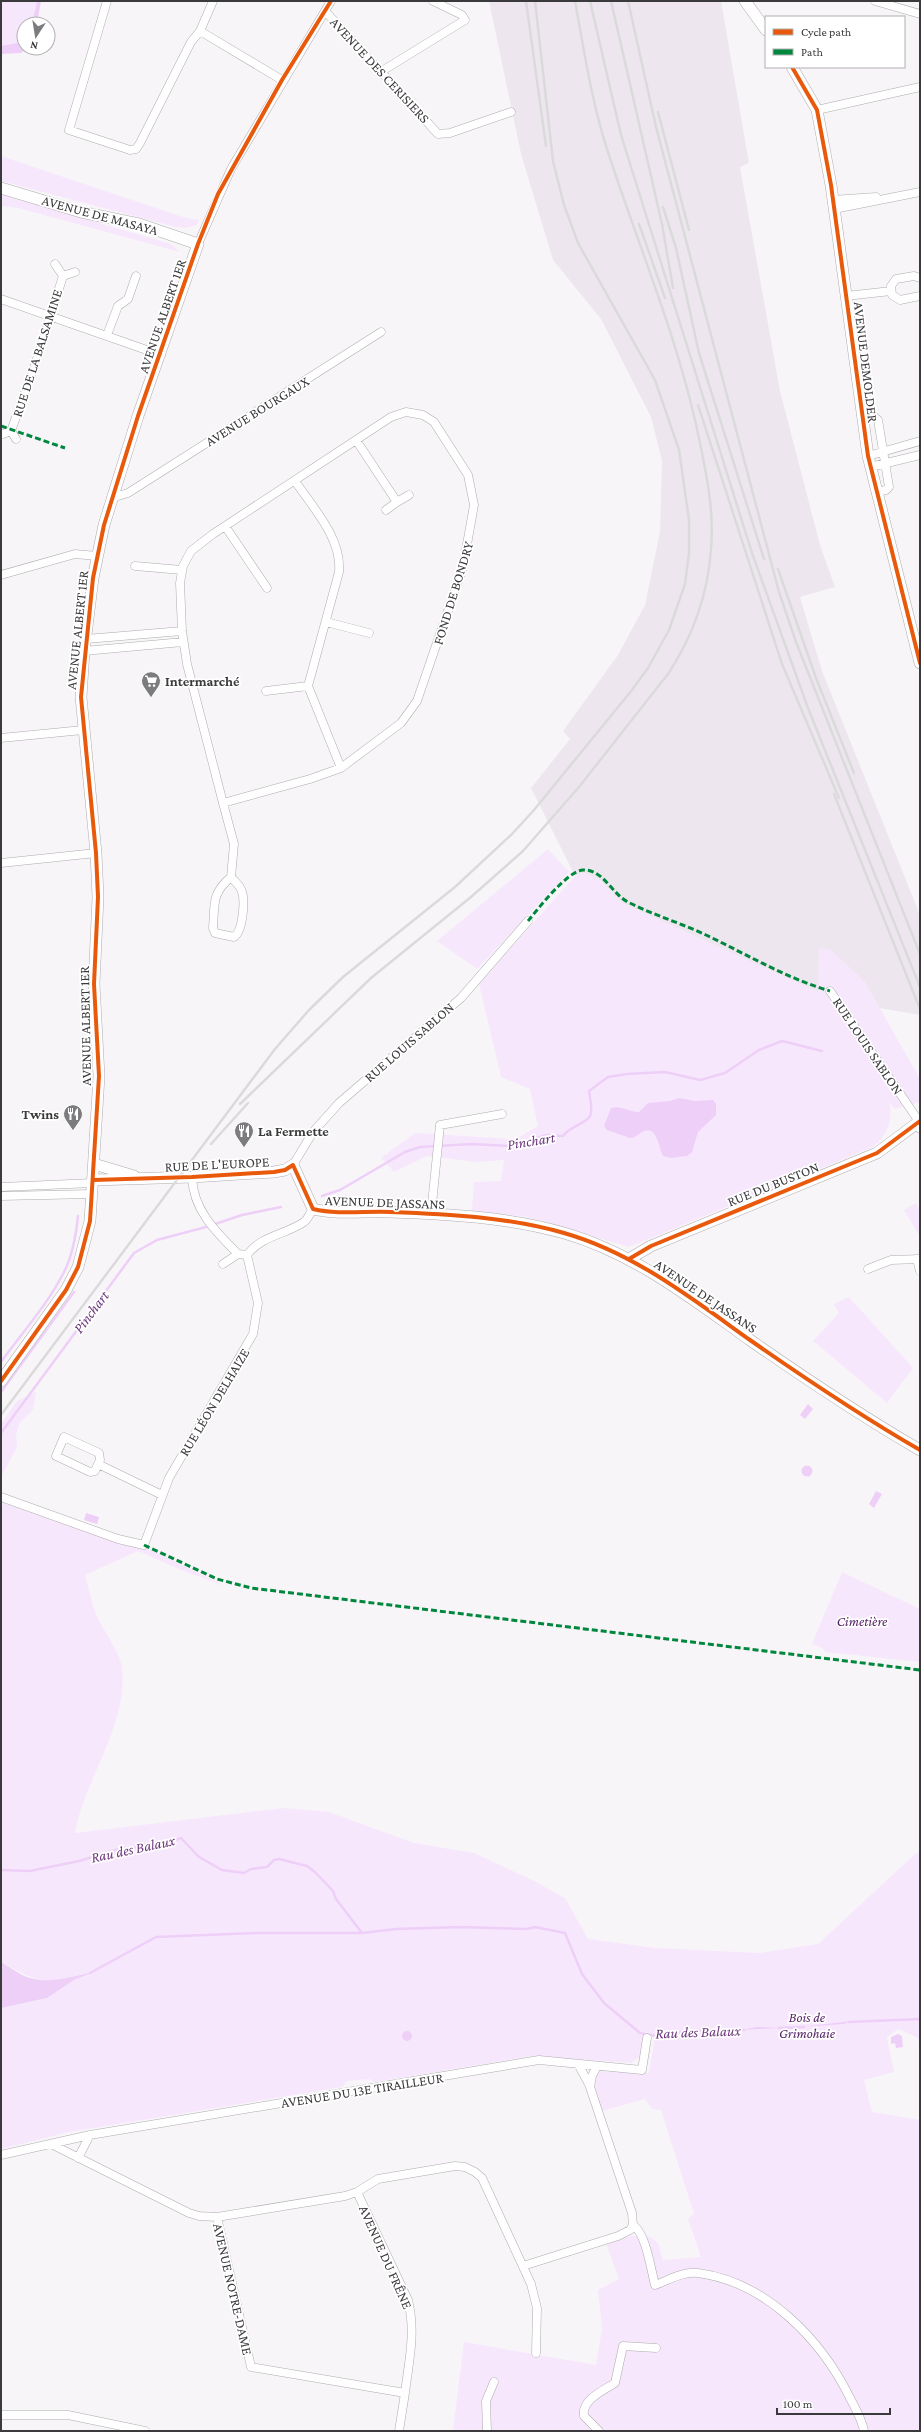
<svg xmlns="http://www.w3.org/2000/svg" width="921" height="2432" viewBox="0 0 921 2432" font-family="'Crimson Pro',serif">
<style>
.built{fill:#ede6ef}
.green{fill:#f7e7fc}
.water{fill:#eecff8}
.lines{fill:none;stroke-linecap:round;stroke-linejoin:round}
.stream{stroke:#eecff8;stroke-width:2.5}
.street-casing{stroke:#aeacae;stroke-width:9}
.secondary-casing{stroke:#aeacae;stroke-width:12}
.street{stroke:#fefefe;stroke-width:8}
.secondary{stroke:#fefefe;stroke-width:11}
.rail{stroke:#dbdadb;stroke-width:2.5}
.quiet{stroke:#00873e;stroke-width:3;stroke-dasharray:6 3;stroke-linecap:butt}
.cycleway-casing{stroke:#fff;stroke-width:6}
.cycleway{stroke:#e8590c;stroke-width:4}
.labels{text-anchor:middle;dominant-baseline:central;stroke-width:3.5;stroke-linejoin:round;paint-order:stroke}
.street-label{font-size:14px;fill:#3a393b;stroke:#fff}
.poi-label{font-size:14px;font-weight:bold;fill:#3a393b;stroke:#fff;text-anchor:start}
.park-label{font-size:14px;font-style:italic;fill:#572466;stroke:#fff}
.water-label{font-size:15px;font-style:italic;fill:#6c387c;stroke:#fff}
</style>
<rect width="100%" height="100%" fill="#f8f5f9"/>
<path class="built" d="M489,1H721L749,163L740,167L780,391L820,545L835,587L800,597L822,671L920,915V1015L827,999L824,995L622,903L600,880L584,873L575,876L531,788L570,739L563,731L618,655L645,605L660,532L662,461L651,417L601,319L553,260L521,154Z"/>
<path class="green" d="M1,1H37L32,24H24V42L1,49Z
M1,156L186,218L199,220L197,225L185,228L176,227L1,181Z
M1,194L171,244L180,252L18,208L1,206Z
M548,849L569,872L477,969L437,941Z
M584,873C600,876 610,891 622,903L818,992L819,948L831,950L865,982L920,1079V1102L895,1109L890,1103C892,1122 888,1134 873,1147L629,1247L527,1217L472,1211L474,1182L501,1181L504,1160L477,1162L427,1156L394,1172L381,1158L415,1133L516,1139L538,1126L530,1089L501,1077L479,984L575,876Z
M916,1203L920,1210V1237L904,1210Z
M849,1297L913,1368L887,1403L813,1341L839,1313L834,1304Z
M36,1392L33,1410L20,1422L16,1435L17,1447L1,1477V1424L17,1401Z
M1,1498L156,1552L227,1587L181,1570L138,1551L85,1575C89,1588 91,1603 97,1616C103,1630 120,1653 122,1667C128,1727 85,1777 75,1833L284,1808L329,1812L414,1843L474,1853L532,1880L565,1898L588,1939L655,1948L759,1953L818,1944L914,1855L920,1852V2057L918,2038L898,2029L887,2037L894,2072L864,2080L872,2112L920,2120V2431H453L464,2342L596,2365L602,2329L598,2290L619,2279L606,2243C619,2239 646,2229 657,2242C660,2246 661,2255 663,2260L701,2257L688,2219L694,2214L661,2110L652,2109L645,2099L602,2111L592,2084L596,2075L601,2071L649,2073L655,2036L645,2032L641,2056L631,2063L532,2056L375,2082L369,2079L347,2081L342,2087L69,2132L1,2149V2008L47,1998L74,1980L90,1973C79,1974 68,1979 56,1980C34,1983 19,1971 1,1962Z
M842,1572L920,1609V1662L826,1652L822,1648L812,1644Z"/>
<path class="water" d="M37,1H41L37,24H32Z
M24,42V48H26L21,53L1,54V46Z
M679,1098L695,1101L713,1100L716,1104V1115L698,1132L692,1152L687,1156L671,1158L663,1156C659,1148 657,1126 644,1131C639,1133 636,1138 630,1138L607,1130L604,1126L611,1108C622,1105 628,1112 639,1112L648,1103L670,1101Z
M808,1404L813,1409L805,1419L800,1415Z
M801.5 1471a5.5 5.5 0 1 1 11 0a5.5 5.5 0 1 1-11 0Z
M876,1491L882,1494L874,1508L869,1504Z
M86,1513L99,1517L97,1524L84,1520Z
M1,1962C8,1966 15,1971 22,1975C45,1986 70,1977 93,1972L74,1980L47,1998L1,2008Z
M851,2021L844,2024L801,2027Z
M757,2027L781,2028L741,2030Z
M402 2036a5 5 0 1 1 10 0a5 5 0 1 1-10 0Z
M898,2034L902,2036L903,2047L896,2048L895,2043L891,2044V2037Z"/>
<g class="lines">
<path class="stream" d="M322,1196L340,1190L405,1152L420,1147L472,1144L510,1146L547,1135L563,1136C569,1126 590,1123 591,1113C592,1107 590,1098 589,1091L608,1077L627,1074L665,1072L700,1080L725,1073L759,1050L782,1041L822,1051
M215,1224L242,1215L281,1207
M1,1362C22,1333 48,1304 64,1272C73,1255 76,1235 78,1216
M1,1392L74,1292
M1,1433L134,1253L157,1240L206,1227
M1,1870L30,1871L79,1861L119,1849H128L157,1842H170L181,1838L199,1857L222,1870L244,1873L251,1869L267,1867L274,1860L279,1859L307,1866L315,1872L333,1891L336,1899L362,1933
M90,1973L156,1937L256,1933H362L396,1929L460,1927L527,1929L535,1927L565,1933L582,1974L604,2003L640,2033L655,2036L688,2031L744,2030
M849,2022L920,2019
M779,2028L804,2027"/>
<g class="street-casing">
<path id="street" d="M107,1L69,130L130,150L136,149L140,143L191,42L200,31L213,1
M875,1L920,14
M325,11L438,134L450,133L511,112
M200,31L282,80
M382,71L465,20L462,15L433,1
M817,110L920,87
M832,200L876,197
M834,209L920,192
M198,244L231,169L331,1
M55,264L63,276
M920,278L914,276L896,279L891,286L892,295L900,300L920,296
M846,296L891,291
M1,299L161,355
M107,335L118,306L128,299L136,276
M406,412L423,415L434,422L468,475L474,505L463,567L417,701L401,723L341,768L310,779L223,803L187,664L182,631L180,583L183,566L191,551L213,534L391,417Z
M862,417L872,415L878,420L889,487L886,490L876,492
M3,434L11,431
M16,439L11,431L35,365L63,276L75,272
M356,440L397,502L386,510
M868,456L920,441
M870,467L920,455
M295,481C313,508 342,538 339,572L308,686L341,768
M111,498L128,493L381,332
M397,502L409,495
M225,526L267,588
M135,566L182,570
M1,575L75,554L97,556
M326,622L369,633
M86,639L182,631
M84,651L183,642
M266,691L308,686
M1,738L83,730
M223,803L234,844L231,877C211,894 215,904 213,928L215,933L234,937C243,931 245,901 242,892C241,886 234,881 231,877
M1,863L96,853
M830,991L916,1117L920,1129
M293,1165L313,1132L339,1103L461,998L528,921
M192,1177C193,1210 216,1232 238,1254L247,1255
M1,1187L93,1183
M1,1196L92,1194
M431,1214L440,1125L502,1114
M247,1255C262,1235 285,1235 304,1222C308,1219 310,1213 313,1209
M917,1259L920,1271
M223,1264L238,1254
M868,1269L891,1260L920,1259
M64,1437L99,1453L100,1460L95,1471L90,1472L56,1456Z
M98,1464L162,1495
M1,1497L118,1539L144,1545L169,1478L253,1334L258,1303L247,1255
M578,2064L590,2086
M597,2066L592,2076L590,2087L632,2213L633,2225C646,2233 651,2270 655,2285C669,2280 683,2271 698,2273C766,2282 821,2339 850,2398C855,2408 862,2419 864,2431
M51,2144L189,2213L199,2216L217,2217L251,2367L405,2393L399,2431
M1,2155L90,2135L539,2060L642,2070L647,2038
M78,2158L90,2135
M357,2192L408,2300C416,2333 409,2360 405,2393
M217,2217L345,2196L357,2192L378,2179L455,2166L465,2167L475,2172L482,2178L531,2284L537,2308L536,2353
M523,2266L618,2236L630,2230L633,2225
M1,2415H68L145,2431
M487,2431L486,2401L494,2382
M599,2431L584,2416C581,2400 604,2390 615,2383L623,2346L656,2348"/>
</g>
<g class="secondary-casing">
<path id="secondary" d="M745,1L766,30
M792,67L817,110L831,185L868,456L920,663
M1,188L81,212L139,224L198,244L138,416L104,525L93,578L84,651L81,697L96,853L98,897L94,984L99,1076L90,1221L78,1267L66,1290L1,1381
M94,1164L134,1176
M93,1180L192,1177L274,1172L285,1170L293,1165L313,1209C338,1215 364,1211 390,1212C448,1214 508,1217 564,1233C634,1253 691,1298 750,1340C806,1379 861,1416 920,1450
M629,1259L651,1246L877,1153L920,1121"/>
</g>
<use href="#street" class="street"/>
<use href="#secondary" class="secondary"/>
<path class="rail" d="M526,1L546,146
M590,1L621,135L752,553L808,708L920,987
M611,1L662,224L673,288
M628,1L656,127L779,592L796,642L920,954
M658,112L689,230
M663,207L676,248L699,353L764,559
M639,224L665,298
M698,405L782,664L839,798
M778,569L816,678L854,773
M834,794L920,1009
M240,1104L371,978L471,897L523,851L579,787L668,674C693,636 708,594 711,549C714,514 708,482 701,448C681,344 638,246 606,146C591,98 584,50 575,1
M211,1144L248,1103
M1,1415L275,1049L309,1010L343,977L455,887L512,834L534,810L632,690L648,668L669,630L685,584L689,553V520L679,450L655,380L578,243L564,205L553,161L535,1"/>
<path class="quiet" d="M1,426L65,448
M528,921C538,909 567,871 583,870C603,869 612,894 628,902C653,915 681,923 706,935C748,955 786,978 830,991
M144,1545L217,1579L251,1588L920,1670"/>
<g class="cycleway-casing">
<path id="cycleway" d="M792,67L817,110L831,185L868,456L920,663
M93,1180L192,1177L274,1172L285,1170L293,1165L313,1209C338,1215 364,1211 390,1212C448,1214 508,1217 564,1233C634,1253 691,1298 750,1340C806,1379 861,1416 920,1450
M629,1259L651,1246L877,1153L920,1121
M1,1381L66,1290L78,1267L90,1221L99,1076L94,984L98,897L96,853L81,697L93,578L104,525L138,416L198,244L218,194L282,80L331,1"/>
</g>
<use href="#cycleway" class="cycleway"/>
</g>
<defs>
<g id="supermarket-pin" transform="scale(1)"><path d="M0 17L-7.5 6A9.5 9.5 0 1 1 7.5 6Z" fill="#7c7b7e" stroke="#fff"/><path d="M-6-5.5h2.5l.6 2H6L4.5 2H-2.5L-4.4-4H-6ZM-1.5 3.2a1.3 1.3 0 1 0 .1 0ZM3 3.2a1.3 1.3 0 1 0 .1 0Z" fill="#fff"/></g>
<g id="restaurant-pin" transform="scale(1)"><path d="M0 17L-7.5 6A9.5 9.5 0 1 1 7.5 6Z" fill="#7c7b7e" stroke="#fff"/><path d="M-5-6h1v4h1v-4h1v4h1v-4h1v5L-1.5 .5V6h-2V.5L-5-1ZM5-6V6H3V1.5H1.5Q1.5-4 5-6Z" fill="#fff"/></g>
</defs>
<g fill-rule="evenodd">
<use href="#supermarket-pin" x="151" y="681"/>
<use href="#restaurant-pin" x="73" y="1114"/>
<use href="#restaurant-pin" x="244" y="1131"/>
</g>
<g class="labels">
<g class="street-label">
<text transform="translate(380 70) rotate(47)">AVENUE DES CERISIERS</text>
<text transform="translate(100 215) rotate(15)">AVENUE DE MASAYA</text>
<text transform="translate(162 316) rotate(-71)">AVENUE ALBERT 1ER</text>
<text transform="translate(37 353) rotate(-72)">RUE DE LA BALSAMINE</text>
<text transform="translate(866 362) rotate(83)">AVENUE DEMOLDER</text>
<text transform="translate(257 411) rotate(-32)">AVENUE BOURGAUX</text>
<text transform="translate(453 593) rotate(-73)">FOND DE BONDRY</text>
<text transform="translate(77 630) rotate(-84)">AVENUE ALBERT 1ER</text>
<text transform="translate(85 1026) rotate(-91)">AVENUE ALBERT 1ER</text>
<text transform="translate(409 1042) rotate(-41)">RUE LOUIS SABLON</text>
<text transform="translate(868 1046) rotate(56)">RUE LOUIS SABLON</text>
<text transform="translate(217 1164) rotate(-3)">RUE DE L'EUROPE</text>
<text transform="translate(773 1184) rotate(-22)">RUE DU BUSTON</text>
<text transform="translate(385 1202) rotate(2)">AVENUE DE JASSANS</text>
<text transform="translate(706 1296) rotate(34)">AVENUE DE JASSANS</text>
<text transform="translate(214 1402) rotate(-59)">RUE LÉON DELHAIZE</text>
<text transform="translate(362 2090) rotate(-9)">AVENUE DU 13E TIRAILLEUR</text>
<text transform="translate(386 2257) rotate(66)">AVENUE DU FRÊNE</text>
<text transform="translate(233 2289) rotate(77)">AVENUE NOTRE-DAME</text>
</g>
<g class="poi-label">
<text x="165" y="681">Intermarché</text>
<text x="59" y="1114" text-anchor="end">Twins</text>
<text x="258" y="1131">La Fermette</text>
</g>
<g class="park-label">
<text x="862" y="1621">Cimetière</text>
<text x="807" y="2017">Bois de<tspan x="807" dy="16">Grimohaie</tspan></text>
</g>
<g class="water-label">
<text transform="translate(531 1141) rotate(-9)">Pinchart</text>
<text transform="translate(91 1312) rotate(-53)">Pinchart</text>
<text transform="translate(133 1849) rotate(-12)">Rau des Balaux</text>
<text transform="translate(698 2032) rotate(-2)">Rau des Balaux</text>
</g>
</g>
<rect width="921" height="2432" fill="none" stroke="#3a393b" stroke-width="4"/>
<rect x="765" y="16" width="140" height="52" fill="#ffffff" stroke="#b0b0b1"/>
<rect x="773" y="29" width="20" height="6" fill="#e8590c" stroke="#b0b0b1"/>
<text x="801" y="36" font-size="12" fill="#3a393b">Cycle path</text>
<rect x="773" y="49" width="20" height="6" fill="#00873e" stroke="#b0b0b1"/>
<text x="801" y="56" font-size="12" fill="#3a393b">Path</text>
<g transform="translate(36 36) rotate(192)"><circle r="19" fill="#ffffff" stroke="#b0b0b1"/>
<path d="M0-3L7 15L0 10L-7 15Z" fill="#7c7b7e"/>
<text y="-6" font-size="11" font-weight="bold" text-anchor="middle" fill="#3a393b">N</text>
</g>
<path d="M777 2408v6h113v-6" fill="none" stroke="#3a393b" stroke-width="2"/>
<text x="783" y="2408" font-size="12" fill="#3a393b" stroke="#ffffff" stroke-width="3" paint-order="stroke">100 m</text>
</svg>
